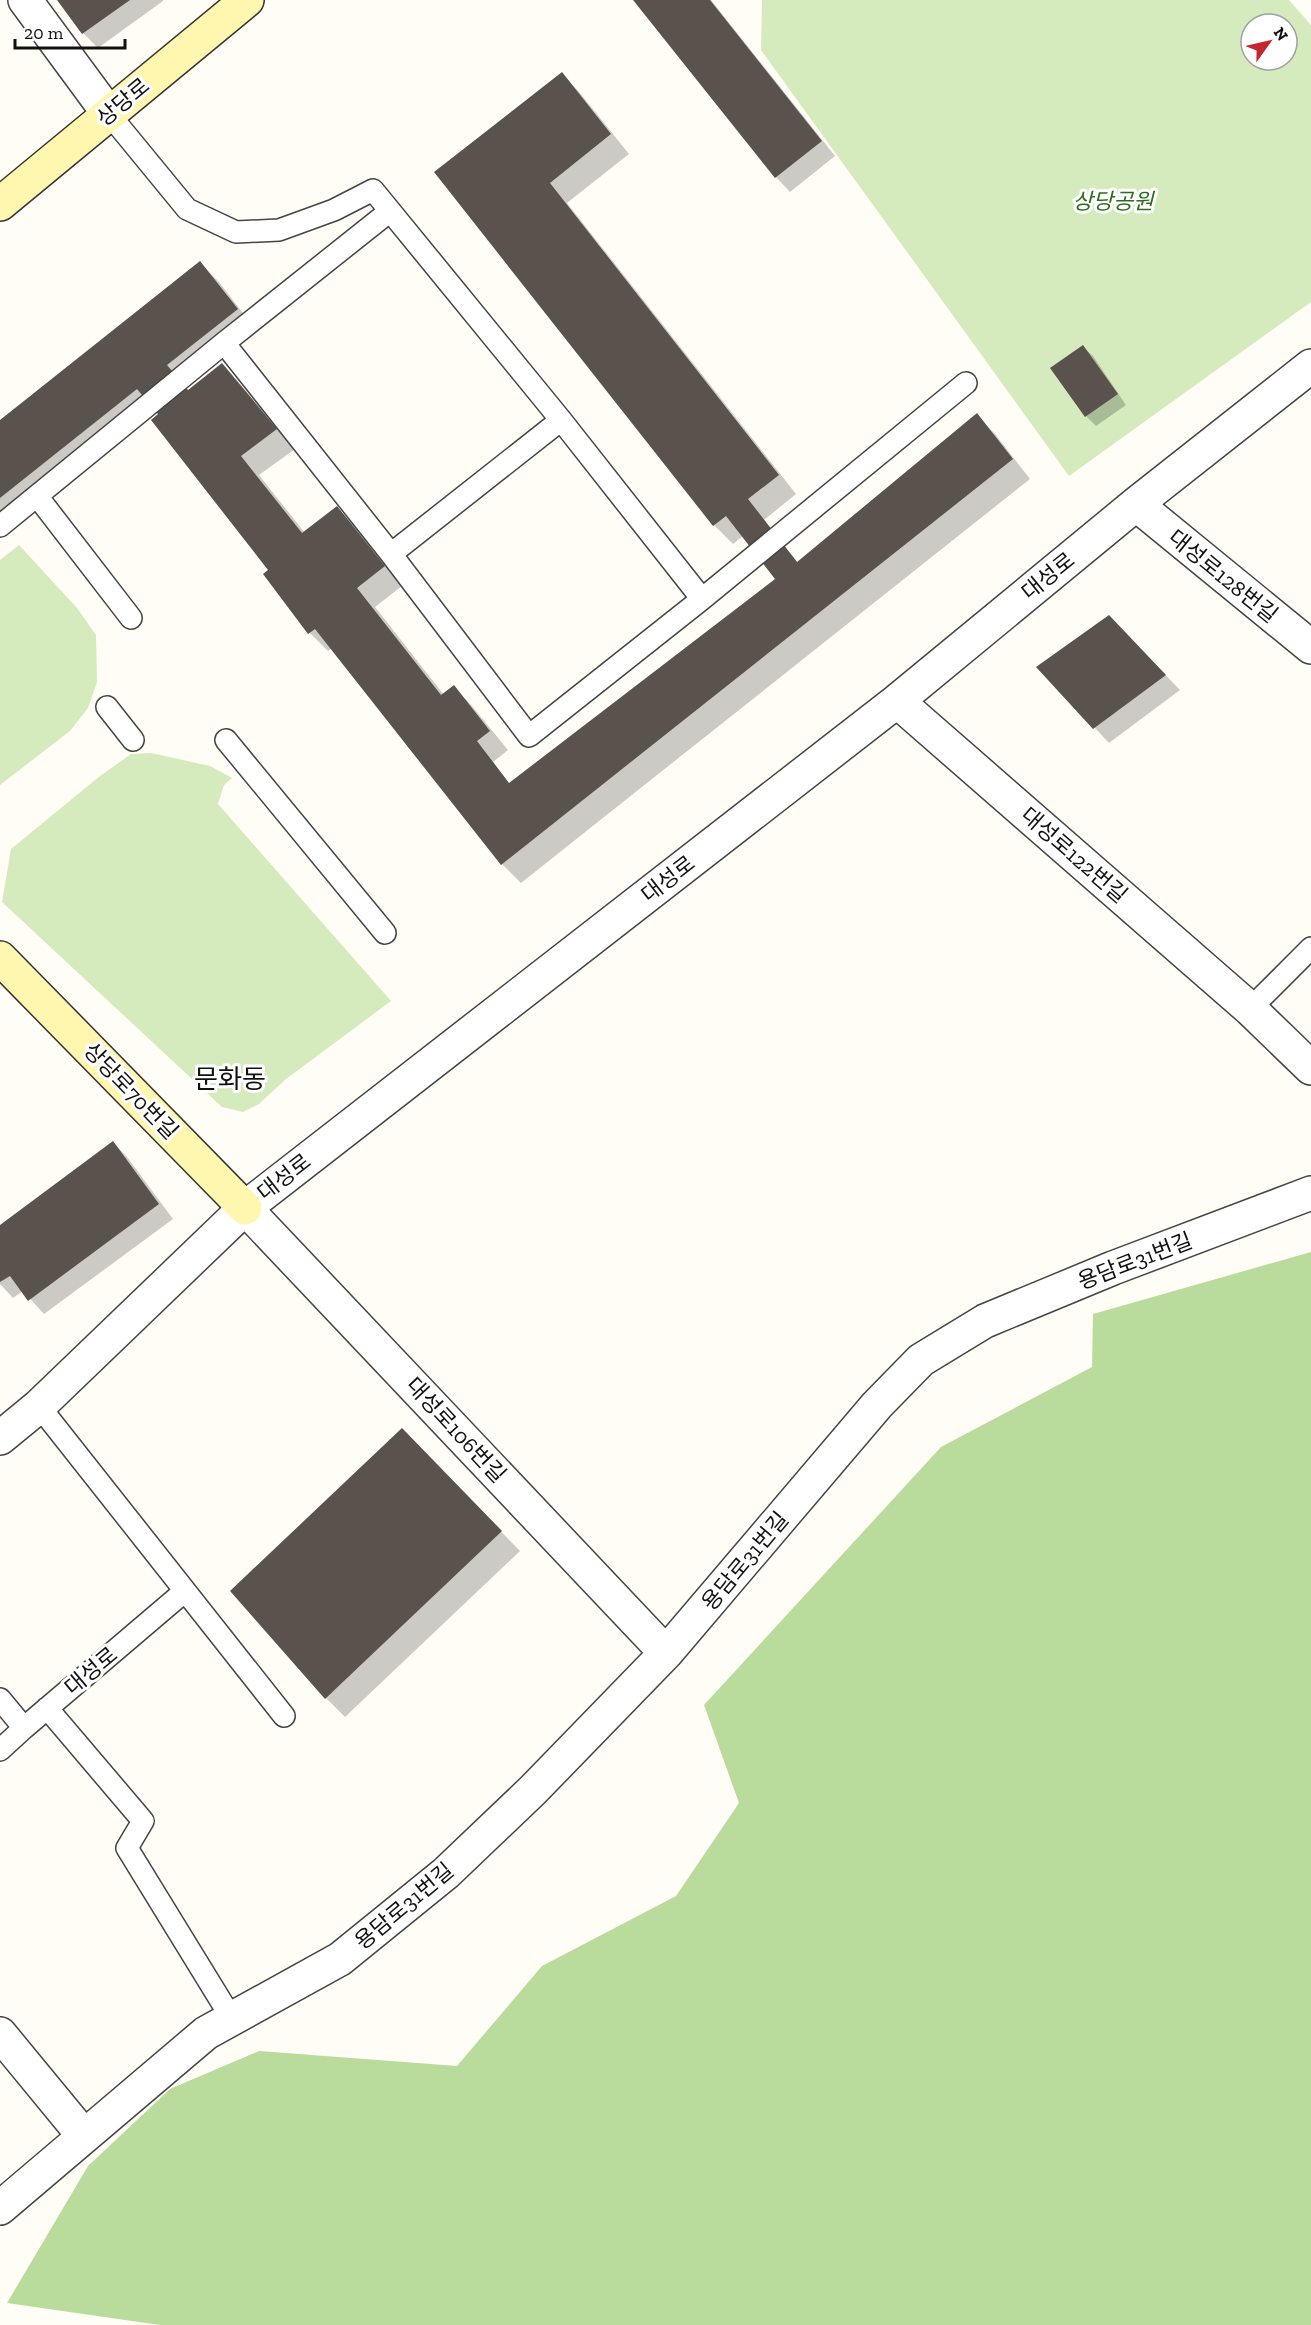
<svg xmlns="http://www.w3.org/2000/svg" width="1311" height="2325" viewBox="0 0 1311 2325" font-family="'Zilla Slab','Noto Sans KR',serif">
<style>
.green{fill:#d5ebbd;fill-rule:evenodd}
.forest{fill:#b9dc9c}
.shadow{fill:#0003}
.building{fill:#5a524d}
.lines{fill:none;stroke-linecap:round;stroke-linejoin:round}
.lane-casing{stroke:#444;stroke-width:24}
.street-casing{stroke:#444;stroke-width:36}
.secondary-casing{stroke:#333;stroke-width:36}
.lane{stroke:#fff;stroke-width:21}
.street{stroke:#fff;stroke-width:33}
.secondary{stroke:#fff6b0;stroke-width:33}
.labels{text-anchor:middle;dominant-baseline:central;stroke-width:6;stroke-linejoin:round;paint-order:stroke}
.street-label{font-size:22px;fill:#111;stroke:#fff}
.park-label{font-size:22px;font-style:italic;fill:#2f6b1f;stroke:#fff}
.quarter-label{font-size:26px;fill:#111;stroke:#fff}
</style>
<rect width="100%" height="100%" fill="#fffdf5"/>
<path class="green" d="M762,0H1289L1311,25V302L1069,476L761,50ZM1251,24H1287V60H1251Z
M19,545L77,608L96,635L97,682L88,708L70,731L0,785V560Z
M151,753L210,766L232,778L224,785L218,804L391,1001L286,1079L259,1104L243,1112L222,1107L2,902L11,849L100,776L131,754Z"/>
<path class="forest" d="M1311,1252V2325H160L7,2303L88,2166L170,2089L259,2051L457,2066L542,1966L676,1896L739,1803L704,1705L941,1447L1092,1367L1093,1314Z"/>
<path class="shadow" d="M59,0H163V1L98,48L83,33Z
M635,0H711L835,156L790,192L776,177Z
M562,74L580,93L629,154L567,203L796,494L764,520L798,563L976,415L995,434L1030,479L521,883L502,864L777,579L743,536L733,544L714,525L436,173Z
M200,263L219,282L255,329L183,386L169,407L221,365L240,384L295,449L259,475L305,533L337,508L356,527L402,586L375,607L444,695L454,687L472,706L508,750L493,762L508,782L464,816L332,648L328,651L310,633L271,570L155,408L0,532V422Z
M1083,347L1093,356L1126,405L1096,426L1086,416L1052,368Z
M1123,631L1180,690L1109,743L1038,667Z
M113,1142L127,1157L173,1219L44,1314L23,1291L13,1298L0,1284V1227Z
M421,1449L520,1551L345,1717L326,1698Z"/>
<path class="building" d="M57,0H130L82,34Z
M633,0H710L822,141L775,178Z
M562,72L611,134L550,183L779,475L748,499L797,562L977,413L1013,459L501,865L315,629L308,634L263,574L268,570L151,420L158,414L137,389L0,498V420L200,261L238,309L167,365L188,390L222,363L277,429L241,456L302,533L337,506L385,566L357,588L441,695L454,685L490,731L477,741L509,783L775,579L726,516L713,526L434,172Z
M1083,345L1118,394L1085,417L1050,368Z
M1109,615L1166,675L1093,729L1036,667Z
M113,1141L159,1204L28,1301L10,1276L0,1282V1225Z
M402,1428L502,1531L325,1699L230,1591Z"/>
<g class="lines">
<g class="lane-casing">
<path id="lane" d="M109,114L187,209L236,232L279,230L334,210L373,190L561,420L702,599
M224,343L391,554L529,736L702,599L966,383
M37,496L131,618
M0,526L224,343L390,211
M391,554L561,420
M107,707L133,740
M226,740L385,933
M1250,1009L1311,948
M39,1406L284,1716
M0,1699L24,1728L185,1591
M47,1708L143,1821L127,1848L232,2019
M0,1750L24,1728"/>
</g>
<g class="street-casing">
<path id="street" d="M25,0L109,114
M1136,504L1311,647
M897,701L1250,1009L1311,1068
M245,1208L666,1653
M0,1438L39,1406L245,1208L897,701L1136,504L1311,366
M0,2034L84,2136
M0,2208L206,2033L340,1959L446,1873L533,1790L666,1653L877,1405L921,1360L985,1321L1113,1268L1311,1193"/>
</g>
<g class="secondary-casing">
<path id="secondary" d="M0,204L247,0
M0,958L245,1208"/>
</g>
<use href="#lane" class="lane"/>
<use href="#street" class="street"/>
<use href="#secondary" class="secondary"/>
</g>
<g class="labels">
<g class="street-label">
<text transform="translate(123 102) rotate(-40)">상당로</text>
<text transform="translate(1048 576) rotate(-39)">대성로</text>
<text transform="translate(1223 576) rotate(39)">대성로128번길</text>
<text transform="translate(1074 855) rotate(41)">대성로122번길</text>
<text transform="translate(668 879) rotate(-38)">대성로</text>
<text transform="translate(131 1091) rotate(46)">상당로70번길</text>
<text transform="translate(284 1177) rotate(-38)">대성로</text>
<text transform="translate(1135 1261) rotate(-21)">용담로31번길</text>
<text transform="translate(456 1430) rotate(47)">대성로106번길</text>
<text transform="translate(745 1561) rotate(-50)">용담로31번길</text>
<text transform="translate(91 1671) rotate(-40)">대성로</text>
<text transform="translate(404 1906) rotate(-40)">용담로31번길</text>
</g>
<g class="park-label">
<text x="1113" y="201">상당공원</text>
</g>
<g class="quarter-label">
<text x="230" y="1079">문화동</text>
</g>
</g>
<g transform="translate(1269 42) rotate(56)"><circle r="28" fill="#ffffff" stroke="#a0a0a0" stroke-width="1.5"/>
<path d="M0-4.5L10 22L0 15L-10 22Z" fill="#c4262e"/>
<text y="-9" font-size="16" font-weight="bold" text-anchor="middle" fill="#111111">N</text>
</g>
<path d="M15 39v9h110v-9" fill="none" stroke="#111111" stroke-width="3"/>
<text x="24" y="39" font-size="18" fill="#111111" stroke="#ffffff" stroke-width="4.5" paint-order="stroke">20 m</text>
</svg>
